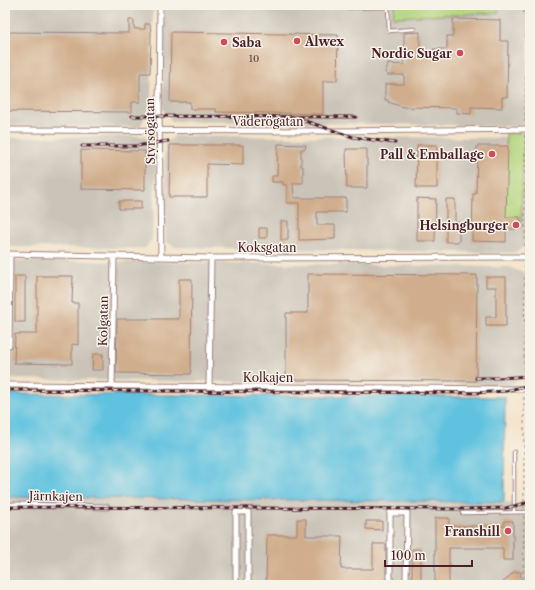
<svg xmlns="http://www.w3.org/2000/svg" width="535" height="590" viewBox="0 0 535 590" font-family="'Libre Caslon Text',serif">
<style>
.industrial{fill:#cac3b8}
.green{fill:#b3d57d;stroke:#7e7a54}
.water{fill:#61c2df;stroke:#567085}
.building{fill:#d0ad8c}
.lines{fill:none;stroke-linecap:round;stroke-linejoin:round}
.service-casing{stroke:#9e817a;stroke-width:4.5}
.minor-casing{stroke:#9e817a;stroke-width:7}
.path{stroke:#9e817a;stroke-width:1;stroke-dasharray:3 3;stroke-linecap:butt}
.service{stroke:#fff;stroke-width:2.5}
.minor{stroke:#fff;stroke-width:5}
.rail-casing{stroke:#4a1f2b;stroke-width:3}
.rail{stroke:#f7f3e8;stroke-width:1.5;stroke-dasharray:4.5;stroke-linecap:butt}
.poi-dot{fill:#d1495b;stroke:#f7f3e8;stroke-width:1.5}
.labels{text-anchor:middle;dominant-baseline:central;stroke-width:3;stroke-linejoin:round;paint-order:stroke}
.number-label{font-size:10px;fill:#6c4243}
.poi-label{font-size:12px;font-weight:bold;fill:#4a1f2b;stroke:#f7f3e8;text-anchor:end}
.street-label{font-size:12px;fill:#4a1f2b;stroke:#f7f3e8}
</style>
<rect width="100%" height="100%" fill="#f7f3e8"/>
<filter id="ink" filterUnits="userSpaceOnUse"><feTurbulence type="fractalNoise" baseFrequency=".025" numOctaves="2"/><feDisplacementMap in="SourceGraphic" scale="8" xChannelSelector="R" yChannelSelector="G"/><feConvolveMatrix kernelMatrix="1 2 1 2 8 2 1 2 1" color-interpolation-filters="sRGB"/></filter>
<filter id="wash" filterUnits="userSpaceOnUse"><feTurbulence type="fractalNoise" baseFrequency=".012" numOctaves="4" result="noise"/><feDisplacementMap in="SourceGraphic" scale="16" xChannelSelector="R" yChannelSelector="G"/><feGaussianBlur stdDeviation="0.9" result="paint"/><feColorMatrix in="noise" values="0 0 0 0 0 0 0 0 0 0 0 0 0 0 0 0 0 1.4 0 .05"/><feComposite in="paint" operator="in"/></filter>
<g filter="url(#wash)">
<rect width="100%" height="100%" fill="#f3e3c9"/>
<path class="industrial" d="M5,5H153L151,105L140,127L5,125Z
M164,5H529L527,120L520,126L172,121L163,109Z
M145,136L157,153L152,239L145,248L5,247V138Z
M175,136L517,138L527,145L528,245L513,253L175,247L166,242L165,144Z
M5,260L509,267L526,274L527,373L511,385L5,379Z
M5,497L504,502L530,506V585H5Z"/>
<path class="green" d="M395,5H499L498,13L393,17Z
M506,133H524L521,222H503Z"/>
<path class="water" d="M5,394L505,397L504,502L5,497Z"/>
<g id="blocks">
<path class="building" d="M453,19L500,20V41H508L507,97H502V108L471,107V114L457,113V108L403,107L388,102V100H385V84H404V75H387L385,72L387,68L388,64L404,65V33L420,32V54H433V49H447V36H453Z
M129,20H134V28L135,29H145V24H150L151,33L150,73H140V102H132V112L5,111V32L129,33Z
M171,32L338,35L337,81H323V114L216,112V109H190V102H170Z
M278,144L306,145L305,149H301V166H303V183H293L294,198H346V212H317V225H335V239L299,240V203H287V185H283V182H272V176H277Z
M170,145H243V165L207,164V197H169Z
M417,145H437V188H416Z
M477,146H508L506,217H520V229H506V242L472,241L473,194H476Z
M346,149H367V188H347Z
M81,150L145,151V190L81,189Z
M417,198L436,199L435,241H417Z
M446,199H455V222H459V242H446Z
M119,201H141V209H119Z
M281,221H288V240H281Z
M259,228H267V238H259Z
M308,274L477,275L476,381L286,380V313H308Z
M15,276H25V322H15Z
M37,276H73L72,303H78V345L72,344V364L14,363L15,334H37Z
M486,277H506V326H486V317H496V287H486Z
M179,279H192L191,374L116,373L117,319H179Z
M93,354H103V370H92Z
M435,518H449V526H504V521H513V560H503V548H449V585H435Z
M297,519H306V536H342L341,569H373V544H386V585H266L267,535H297Z
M366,521H382V530L366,529Z
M412,549H421V585H412Z
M514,572H521L520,585H500Z"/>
</g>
</g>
<g filter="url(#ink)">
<use href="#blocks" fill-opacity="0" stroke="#9e817a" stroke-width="1"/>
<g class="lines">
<g class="service-casing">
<path id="service" d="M343,5V8L388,7L389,31L414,29
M514,452V512
M462,513L530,512"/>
</g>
<g class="minor-casing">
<path id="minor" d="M160,5L159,115L161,257
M5,130L335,131L530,129
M5,254L211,258L530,257
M5,345H9L10,254
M5,385L530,389
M112,386L114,256
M209,387L211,258
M5,507L14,505L107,507
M236,585V512H248V585
M390,585V513H407L406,585"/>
</g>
<path class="path" d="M522,5L526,20L525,124
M525,252V134
M524,382L525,262
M524,508V394
M523,585L524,516"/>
<use href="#service" class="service"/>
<use href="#minor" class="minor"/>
<g class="rail-casing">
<path id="rail" d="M132,116L356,117
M302,120L353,137L395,143
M82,146H136L168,141
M476,378H498L530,376
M5,390L475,393L505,391L530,385
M5,507L463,509L506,508L530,502"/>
</g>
<use href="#rail" class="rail"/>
</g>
</g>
<g class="poi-dot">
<circle cx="297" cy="41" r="4"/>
<circle cx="224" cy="42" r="4"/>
<circle cx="460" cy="53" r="4"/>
<circle cx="492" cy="154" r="4"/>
<circle cx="516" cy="225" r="4"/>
<circle cx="508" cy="531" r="4"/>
</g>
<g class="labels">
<g class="number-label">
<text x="254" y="58">10</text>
</g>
<g class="poi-label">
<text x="305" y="41" text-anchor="start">Alwex</text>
<text x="232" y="42" text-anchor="start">Saba</text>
<text x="452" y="53">Nordic Sugar</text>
<text x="484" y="154">Pall &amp; Emballage</text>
<text x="508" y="225">Helsingburger</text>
<text x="500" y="531">Franshill</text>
</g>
<g class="street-label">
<text x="268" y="121">Väderögatan</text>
<text transform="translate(150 131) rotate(-91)">Styrsögatan</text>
<text x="267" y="247">Koksgatan</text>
<text transform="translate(103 321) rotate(-89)">Kolgatan</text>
<text x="268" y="377">Kolkajen</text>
<text transform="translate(56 496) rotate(1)">Järnkajen</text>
</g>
</g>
<rect width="535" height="590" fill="none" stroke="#f7f3e8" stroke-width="20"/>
<path d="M385 560v6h87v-6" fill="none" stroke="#4a1f2b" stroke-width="2"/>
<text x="391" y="560" font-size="12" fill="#4a1f2b" stroke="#f7f3e8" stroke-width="3" paint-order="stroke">100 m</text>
</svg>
